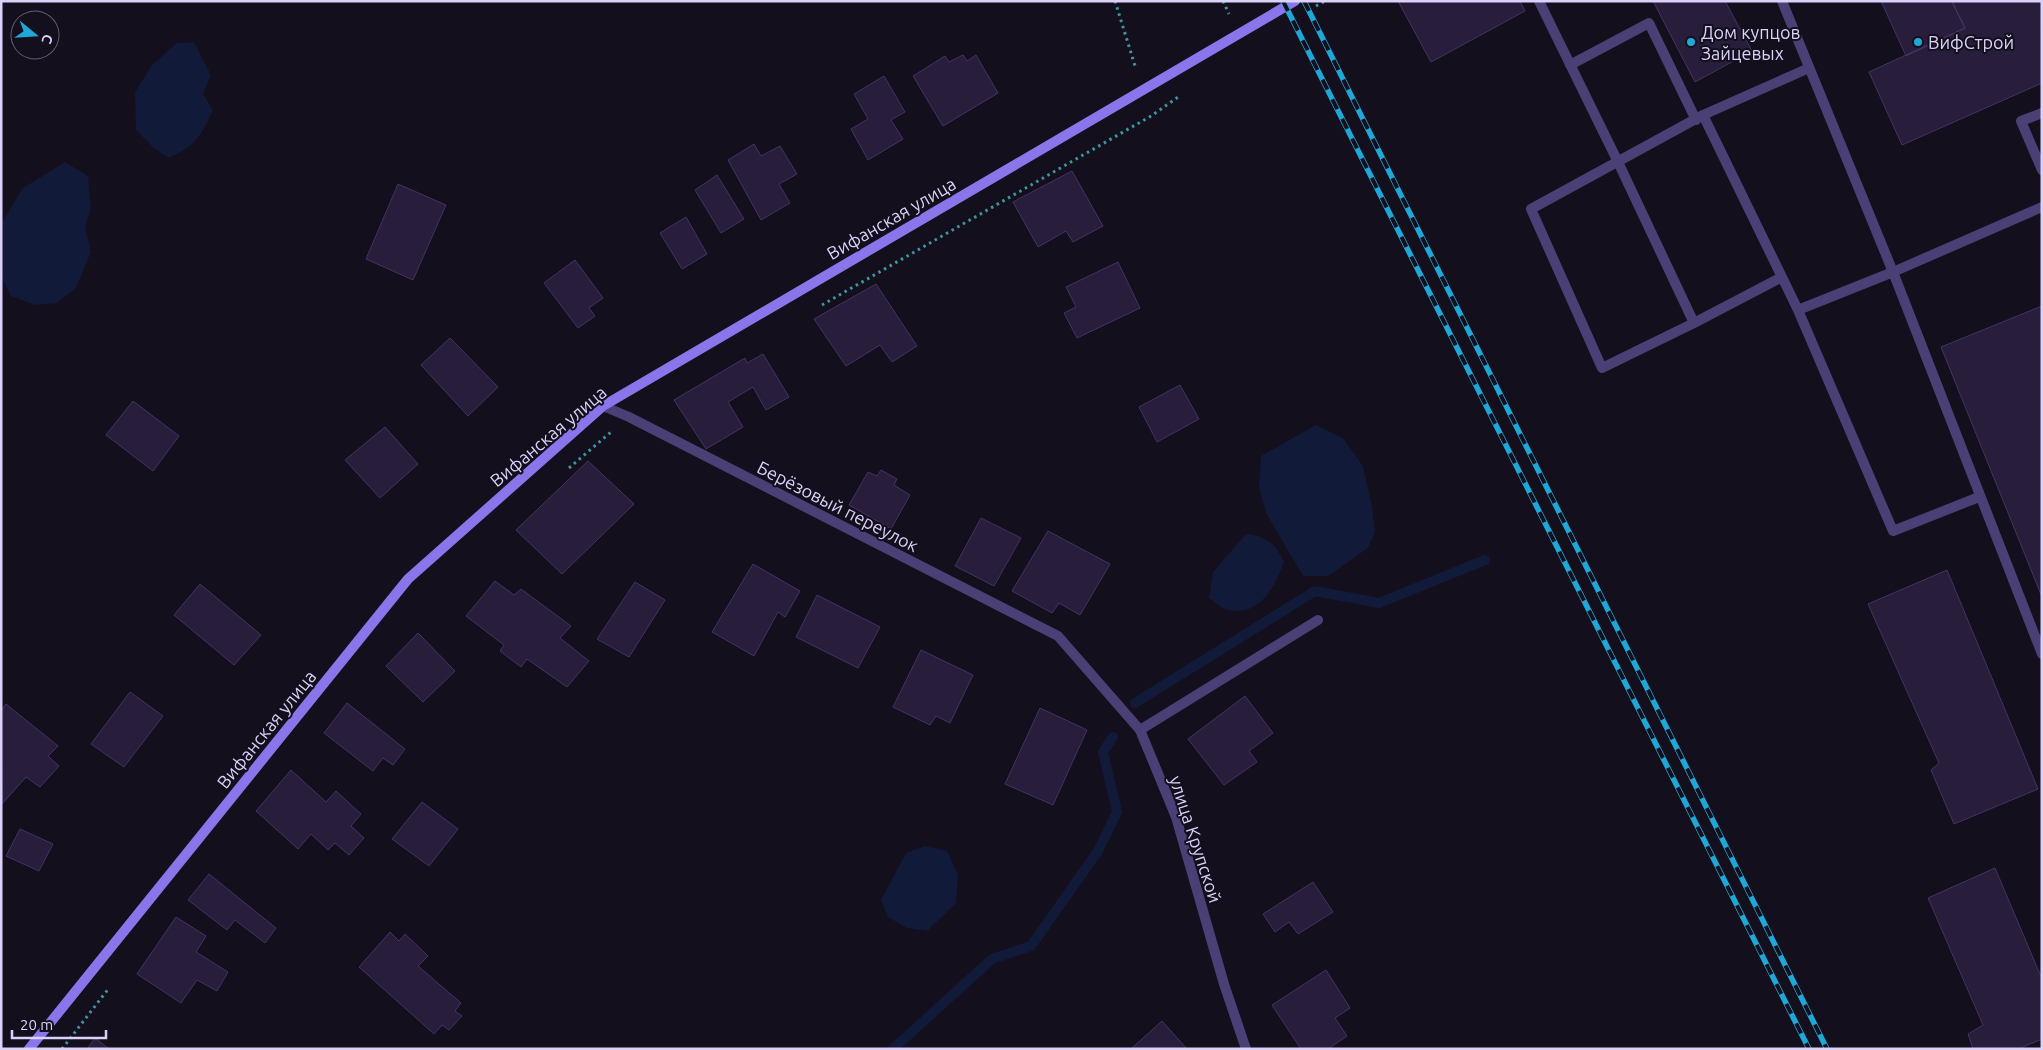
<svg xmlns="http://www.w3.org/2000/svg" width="2043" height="1050" viewBox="0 0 2043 1050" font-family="Ubuntu,sans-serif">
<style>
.water{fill:#111a39}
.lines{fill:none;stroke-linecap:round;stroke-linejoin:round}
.stream{stroke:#111a39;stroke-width:10}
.building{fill:#281d3b;stroke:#443364}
.path{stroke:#3d97a0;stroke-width:3;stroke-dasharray:2.5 4;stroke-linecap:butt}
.lane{stroke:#4a4075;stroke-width:10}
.street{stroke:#4a4075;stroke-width:10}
.secondary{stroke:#8a75eb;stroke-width:10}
.rail-casing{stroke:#1fa8d7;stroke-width:5.5}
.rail{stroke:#130f1d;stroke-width:4;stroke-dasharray:11;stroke-linecap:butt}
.poi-dot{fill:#1fa8d7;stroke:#130f1d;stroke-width:2}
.labels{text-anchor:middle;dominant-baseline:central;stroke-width:4;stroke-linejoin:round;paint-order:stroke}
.poi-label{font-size:18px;fill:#dcd1f8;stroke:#130f1d;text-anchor:start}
.street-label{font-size:18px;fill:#dcd1f8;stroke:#130f1d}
</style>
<rect width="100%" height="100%" fill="#130f1d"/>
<path class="water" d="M194,42L211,75L203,94L213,110C202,135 194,148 168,158L154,148L136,130L135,92L152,65L177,43Z
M65,162L88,176L91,208L85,227L91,252L76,288L57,303L35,305L11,296L1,276V224L23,188Z
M1316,425L1343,438L1363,466L1372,506L1375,532L1368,548L1328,576H1303L1266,513L1259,487L1261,456Z
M1246,534C1267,536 1275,543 1284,562C1275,587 1260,617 1228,610C1222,609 1215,602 1209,598L1213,572Z
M925,846L947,851L958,874L956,903L927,931L907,928L888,917L881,900L906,853Z"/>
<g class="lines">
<path class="stream" d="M1135,703L1315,591L1379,603L1485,560
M893,1049L992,959L1031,946L1098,851L1117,812L1103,752L1113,737"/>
</g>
<path class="building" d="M1398,1H1520L1525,11L1431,62Z
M1653,1H1725L1752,51L1695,82Z
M1881,1H1952L1965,28L1906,56Z
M1955,1H2041L2042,83L1902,145L1869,72L1965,28L1952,2Z
M963,55L967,61L976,55L998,93L943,126L913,76L945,56L949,62Z
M884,76L905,112L891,120L903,139L868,160L851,129L868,119L854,94Z
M754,144L761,156L780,146L797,174L779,184L790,203L761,220L728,160Z
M1072,171L1103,226L1073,242L1066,231L1038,247L1013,202Z
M717,175L744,219L721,233L695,190Z
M398,184L446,205L413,280L366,259Z
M686,217L707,254L682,269L660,233Z
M575,260L603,298L589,308L595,316L578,328L544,283Z
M1118,262L1140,308L1077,338L1064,313L1076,307L1066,287Z
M876,284L917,346L892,362L880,345L846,366L814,319Z
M2042,306V597L1941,347Z
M450,338L498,387L468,416L421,365Z
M763,354L789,397L766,410L753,387L728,402L743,427L706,449L674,400L745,358L747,363Z
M1180,385L1199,419L1157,442L1139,407Z
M133,401L179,436L153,471L106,435Z
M385,427L418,464L380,498L345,460Z
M588,461L634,504L562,574L516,530Z
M881,470L897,479L894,485L910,495L891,529L849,505L868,472L877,476Z
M981,518L1021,538L994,586L955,566Z
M1048,531L1110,564L1080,615L1059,603L1052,613L1012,591Z
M753,564L800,591L785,617L778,612L754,656L712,632Z
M1947,570L2038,789L1954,824L1931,770L1939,763L1868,604Z
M495,581L514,595L521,589L571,626L560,638L589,661L567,687L527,659L521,667L500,651L504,645L466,616Z
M635,582L665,600L629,657L597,639Z
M200,584L261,635L234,665L174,615Z
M817,595L880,627L858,668L796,637Z
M418,633L455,671L423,702L386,666Z
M921,650L973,675L950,723L936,716L930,725L893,707Z
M130,692L163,716L124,767L91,744Z
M1245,696L1273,733L1249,751L1257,762L1224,785L1188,739Z
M347,703L405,749L393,765L383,758L373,771L324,733Z
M6,704L58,746L48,756L59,766L40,787L26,777L2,804L1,711Z
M1040,708L1087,730L1053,805L1005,784Z
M291,770L326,802L336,791L361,814L351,826L364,838L349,855L335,843L328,850L311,834L298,849L256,811Z
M422,802L458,829L429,866L392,839Z
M20,829L53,844L39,871L6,856Z
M1995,868L2042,979V1039L2018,1049H1973L1968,1034L1983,1025L1928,898Z
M209,874L276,928L265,943L235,920L227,930L188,900Z
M1313,882L1333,912L1298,934L1289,922L1275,932L1263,914Z
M176,917L206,936L196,952L228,972L217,991L197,980L181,1003L137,974Z
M390,932L399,941L405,934L428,956L418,966L461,1003L455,1011L462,1016L449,1030L442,1025L434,1034L359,967Z
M1326,970L1350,1008L1335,1018L1347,1036L1328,1049H1301L1272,1005Z
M1162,1021L1187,1049H1131Z
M95,1038L109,1049H87Z"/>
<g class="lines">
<path class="path" d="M1115,1L1136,69
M1223,1L1229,14
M1316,6L1325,1
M822,305L1151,116L1181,95
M569,468L611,432
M62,1049L109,988"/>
<path class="lane" d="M1539,1L1618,162L1694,323
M1782,1L1893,272L2042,654
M1570,65L1649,23L1696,120
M1809,68L1703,115L1798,310L1893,531L1979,497
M2042,113L2021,121L2042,170
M1703,115L1531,209L1602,368L1694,323L1782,277
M1798,310L1893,272L2042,207
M1140,730L1318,620"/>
<path class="street" d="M603,406L629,417L1058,636L1140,730L1176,817L1224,984L1246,1049"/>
<path class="secondary" d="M29,1049L408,579L603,406L1295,1"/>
<g class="rail-casing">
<path id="rail" d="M1283,1L1809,1049
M1304,1L1827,1049"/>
</g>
<use href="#rail" class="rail"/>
</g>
<g class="poi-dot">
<circle cx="1691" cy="42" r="5"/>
<circle cx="1918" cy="42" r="5"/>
</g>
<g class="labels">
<g class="poi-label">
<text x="1701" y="32">Дом купцов<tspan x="1701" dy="21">Зайцевых</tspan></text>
<text x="1928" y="42">ВифСтрой</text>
</g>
<g class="street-label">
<text transform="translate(891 218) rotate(-30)">Вифанская улица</text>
<text transform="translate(548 436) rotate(-40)">Вифанская улица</text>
<text transform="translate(838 506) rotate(27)">Берёзовый переулок</text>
<text transform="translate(266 729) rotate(-51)">Вифанская улица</text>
<text transform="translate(1196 839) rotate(72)">улица Крупской</text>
</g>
</g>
<rect width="2043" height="1050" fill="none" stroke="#dcd1f8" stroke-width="5"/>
<g transform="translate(35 35) rotate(108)"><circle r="24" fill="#130f1d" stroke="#635d75"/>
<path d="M0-4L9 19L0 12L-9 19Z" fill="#1fa8d7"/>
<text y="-8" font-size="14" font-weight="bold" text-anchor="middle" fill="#dcd1f8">С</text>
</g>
<path d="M12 1030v8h94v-8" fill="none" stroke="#dcd1f8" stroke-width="2.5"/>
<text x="20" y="1030" font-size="15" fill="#dcd1f8" stroke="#130f1d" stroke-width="4" paint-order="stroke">20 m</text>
</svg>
